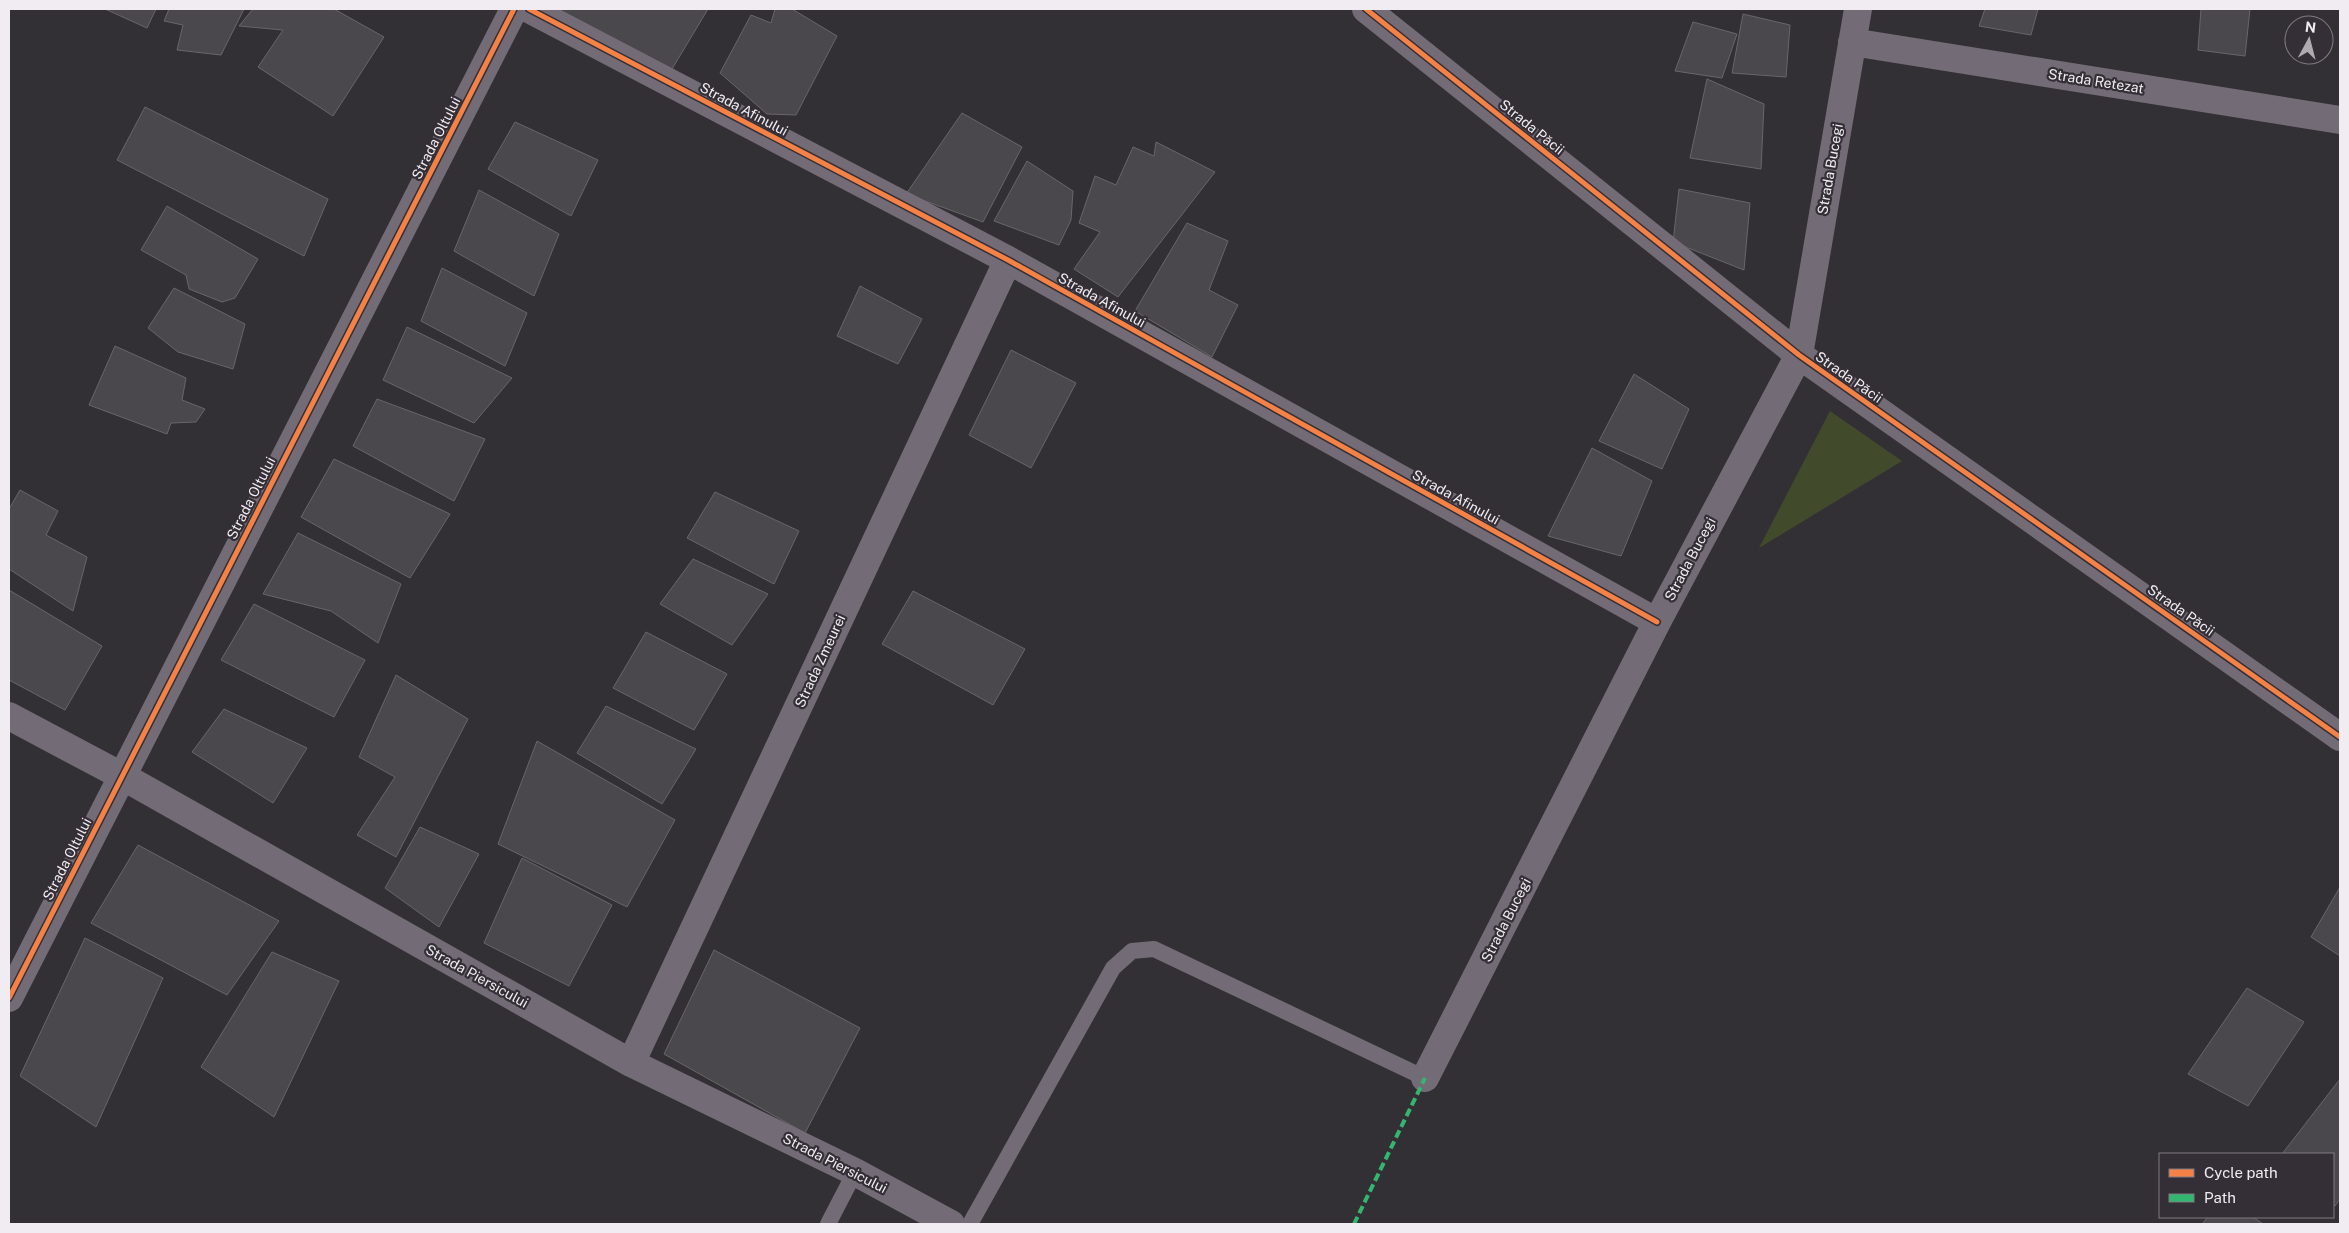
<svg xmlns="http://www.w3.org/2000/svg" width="2349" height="1233" viewBox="0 0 2349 1233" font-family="'Public Sans',sans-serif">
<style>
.green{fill:#414b2b}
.building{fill:#4a484c;stroke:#686669}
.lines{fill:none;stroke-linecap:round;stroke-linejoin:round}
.service{stroke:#736c76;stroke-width:16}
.minor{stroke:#736c76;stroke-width:28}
.quiet{stroke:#33b770;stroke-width:4;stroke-dasharray:8 4;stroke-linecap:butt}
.cycleway-casing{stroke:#342f36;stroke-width:8}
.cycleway{stroke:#f48246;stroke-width:5}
.labels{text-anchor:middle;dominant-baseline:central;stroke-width:4.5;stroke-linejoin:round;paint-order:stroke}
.street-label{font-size:14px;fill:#f0ecf1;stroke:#342f36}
</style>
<rect width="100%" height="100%" fill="#333035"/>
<path class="green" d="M1830,411L1902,461L1759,548Z"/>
<path class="building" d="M105,9H156L147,28Z
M169,9H244L221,55L177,50L183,25L164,21Z
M253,9H334L384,37L333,116L258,67L283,30L239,26Z
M556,9H708L669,74Z
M775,9H792L837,36L796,115L767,114L720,73L751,15L771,23Z
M1985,9H2038L2031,35L1979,26Z
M2201,9H2250L2245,56L2198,50Z
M1743,14L1790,25L1786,77L1732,73Z
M1693,22L1737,34L1722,78L1675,71Z
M1707,79L1764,104L1761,169L1690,158Z
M145,107L328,199L304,256L117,160Z
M962,113L1022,147L983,222L906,194Z
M515,122L598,160L571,216L488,169Z
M1156,142L1215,172L1118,297L1074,269L1100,232L1079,223L1095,176L1116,185L1133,147L1154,156Z
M1027,161L1073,191L1071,220L1059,245L994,221Z
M1679,189L1750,203L1744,270L1673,242Z
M479,190L559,234L534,296L454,251Z
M167,206L258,259L235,298L222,302L189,289L186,275L141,250Z
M1187,223L1228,241L1209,290L1238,305L1212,357L1135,311Z
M442,268L527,313L505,366L421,321Z
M860,286L922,319L898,364L837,336Z
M174,288L245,324L233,369L178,352L148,328Z
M407,327L512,378L474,423L383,380Z
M115,346L186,378L182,400L205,409L196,422L171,423L167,434L89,405Z
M1011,350L1076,383L1031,468L969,435Z
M1634,374L1689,409L1662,469L1599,441Z
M377,399L485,439L454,501L353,446Z
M1592,448L1652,481L1621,556L1548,536Z
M334,459L450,514L410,578L301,517Z
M20,490L58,511L46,535L87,557L73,611L9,569V509Z
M715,492L799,531L774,584L687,538Z
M298,533L401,584L378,643L331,611L263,594Z
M693,559L768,594L732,645L660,604Z
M9,590L102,646L65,710L9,680Z
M913,591L1025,649L993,705L882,644Z
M254,604L365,660L334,717L221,660Z
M646,632L727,674L694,730L613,688Z
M396,675L468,719L396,857L357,835L395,777L359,757Z
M606,706L696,749L662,804L577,753Z
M224,709L307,748L273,803L192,752Z
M537,741L675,820L627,907L498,844Z
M420,827L479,854L439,927L385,888Z
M138,845L279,921L227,995L91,923Z
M522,858L612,905L569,986L484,943Z
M2340,887V956L2311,937Z
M85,938L163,978L96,1127L20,1076Z
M714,950L860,1028L805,1133L664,1054Z
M272,952L339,981L274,1117L201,1067Z
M2247,988L2304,1022L2248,1106L2188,1074Z
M2340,1079V1199L2335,1206L2333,1204V1154H2282Z
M2208,1217H2253L2263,1224H2202Z"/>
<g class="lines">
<path class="service" d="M828,1224L855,1172
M970,1224L1113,968L1132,951L1154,949L1425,1078"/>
<path class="minor" d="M529,9L1008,260L1657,622
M1366,9L1799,355L2340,737
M1852,42L2340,120
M9,716L122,776L631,1063L855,1172L951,1224
M9,998L514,9
M631,1063L1008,260
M1425,1078L1657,622L1799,355L1858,9"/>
<path class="quiet" d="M1354,1224L1425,1078"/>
<g class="cycleway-casing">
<path id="cycleway" d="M529,9L1008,260L1657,622
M1366,9L1799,355L2340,737
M9,998L514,9"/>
</g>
<use href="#cycleway" class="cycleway"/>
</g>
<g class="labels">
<g class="street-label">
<text transform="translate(2096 81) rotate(9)">Strada Retezat</text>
<text transform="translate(744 109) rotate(28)">Strada Afinului</text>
<text transform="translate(1532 127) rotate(39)">Strada Păcii</text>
<text transform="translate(436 138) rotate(-63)">Strada Oltului</text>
<text transform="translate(1830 169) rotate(-80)">Strada Bucegi</text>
<text transform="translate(1102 300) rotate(29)">Strada Afinului</text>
<text transform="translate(1849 377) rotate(35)">Strada Păcii</text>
<text transform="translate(1456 497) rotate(29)">Strada Afinului</text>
<text transform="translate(251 498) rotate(-63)">Strada Oltului</text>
<text transform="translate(1690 559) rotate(-62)">Strada Bucegi</text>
<text transform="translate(2181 610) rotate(35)">Strada Păcii</text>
<text transform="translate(820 661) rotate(-65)">Strada Zmeurei</text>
<text transform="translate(67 859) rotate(-63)">Strada Oltului</text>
<text transform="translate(1506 920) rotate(-63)">Strada Bucegi</text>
<text transform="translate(477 976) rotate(29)">Strada Piersicului</text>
<text transform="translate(835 1163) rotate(27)">Strada Piersicului</text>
</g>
</g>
<rect width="2349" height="1233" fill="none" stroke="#f0ecf1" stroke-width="20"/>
<rect x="2159" y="1153" width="175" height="65" fill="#342f36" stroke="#7f7b81"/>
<rect x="2169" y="1169" width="25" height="8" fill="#f48246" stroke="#7f7b81"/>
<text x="2204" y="1178" font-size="15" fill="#f0ecf1">Cycle path</text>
<rect x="2169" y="1194" width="25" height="8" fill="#33b770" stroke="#7f7b81"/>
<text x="2204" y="1203" font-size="15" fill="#f0ecf1">Path</text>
<g transform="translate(2309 40) rotate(7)"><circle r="24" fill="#342f36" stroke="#7f7b81"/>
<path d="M0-4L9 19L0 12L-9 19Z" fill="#aeaaaf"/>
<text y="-8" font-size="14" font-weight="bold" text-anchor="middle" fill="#f0ecf1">N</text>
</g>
</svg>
